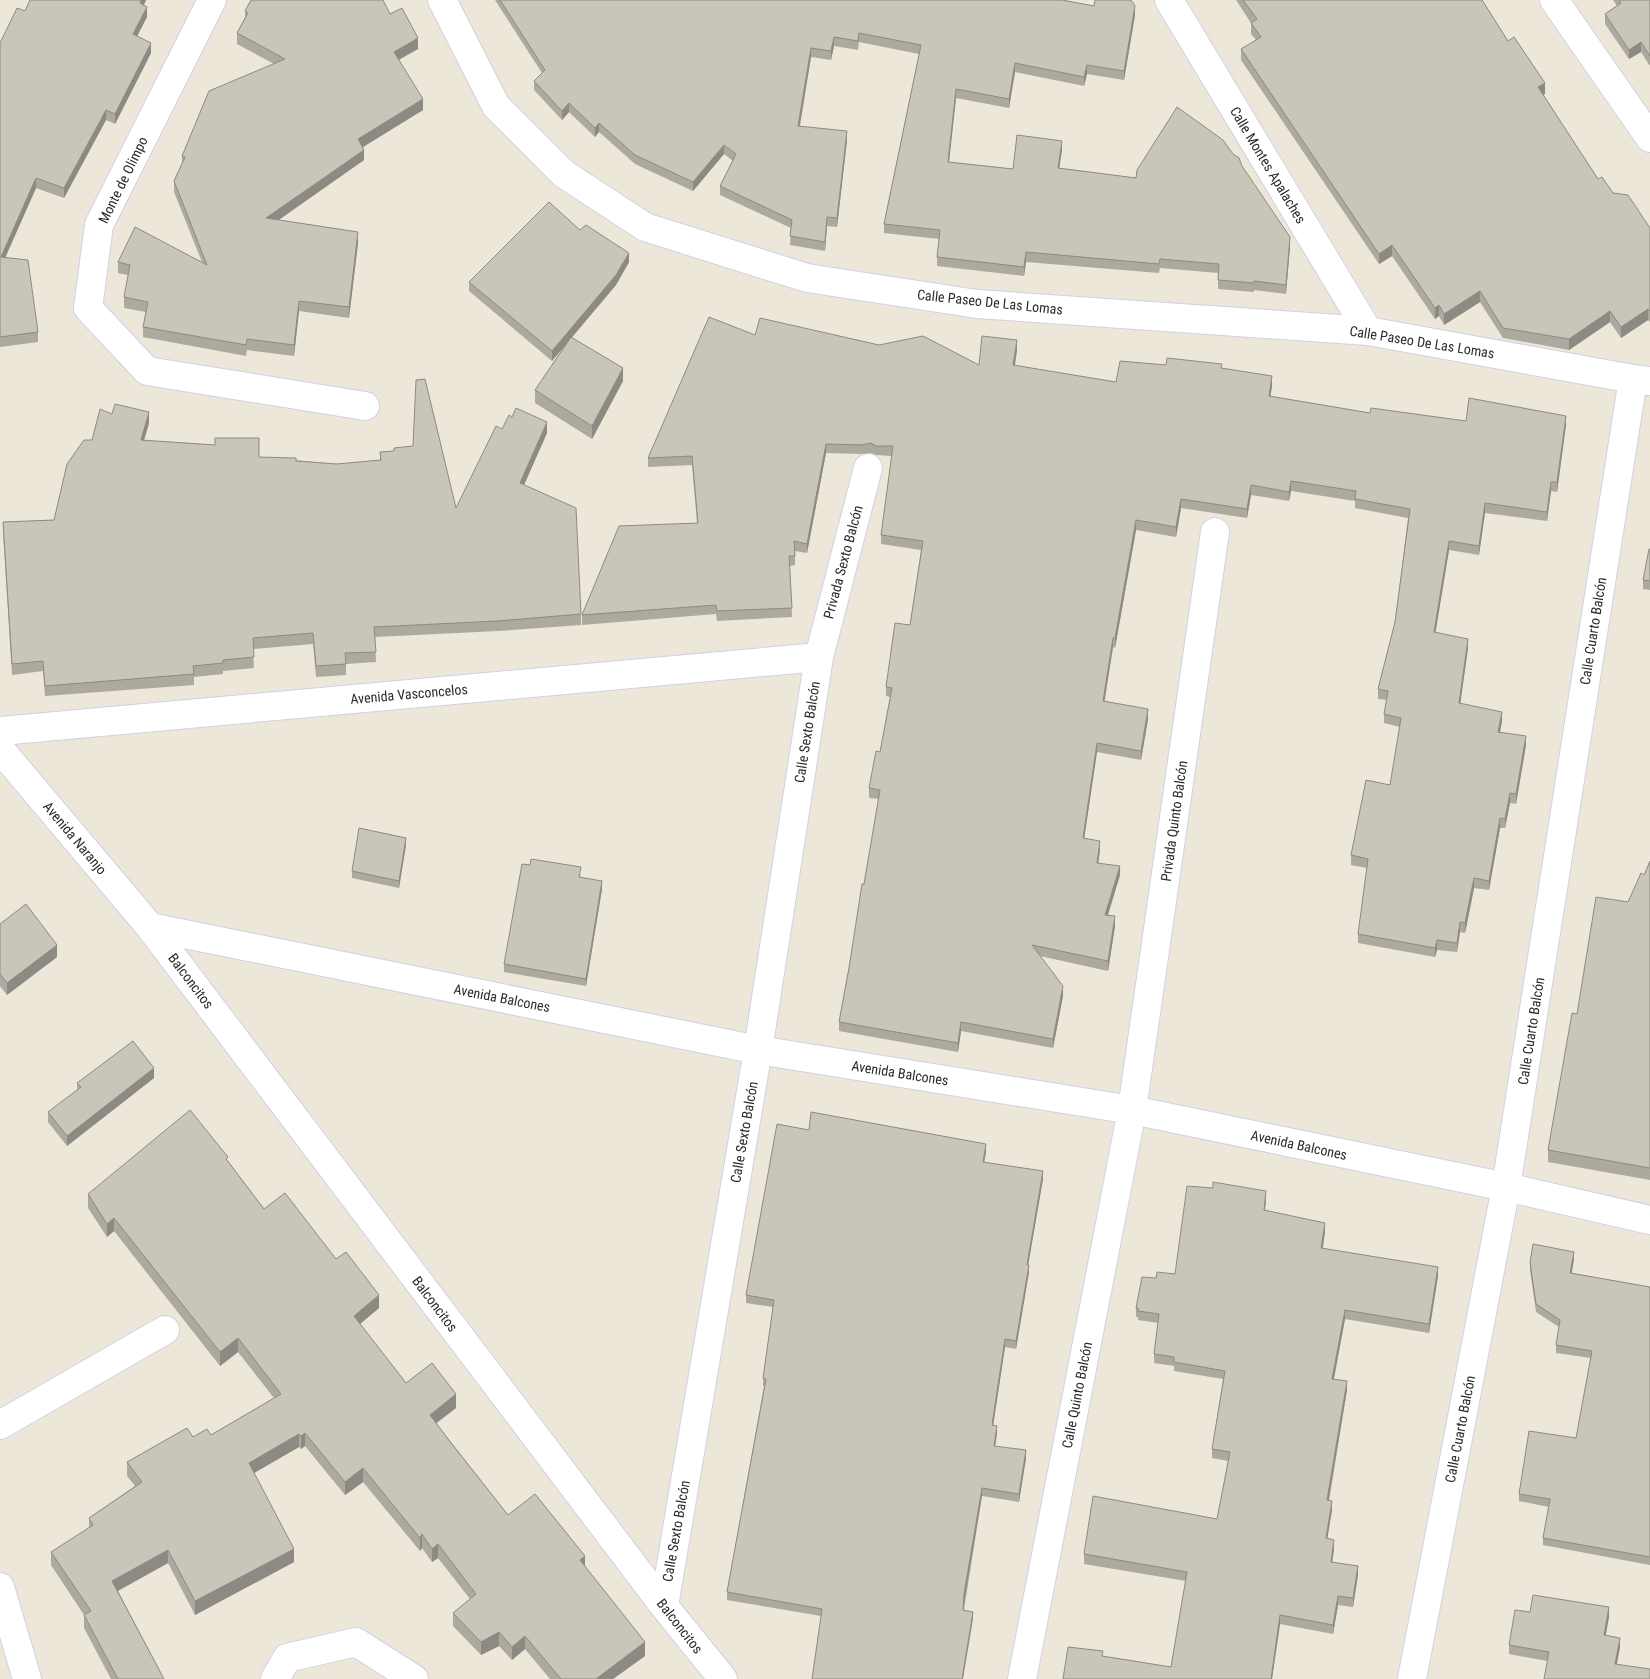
<svg xmlns="http://www.w3.org/2000/svg" width="1650" height="1679" viewBox="0 0 1650 1679" font-family="'Roboto Condensed',sans-serif">
<style>
.lines{fill:none;stroke-linecap:round;stroke-linejoin:round}
.minor-casing{stroke:#cfd1e4;stroke-width:30}
.minor{stroke:#fff;stroke-width:28}
.wall{fill:#aca99f}
.shaded-wall{fill:#8c8a82}
.building{fill:#c8c5b9;stroke:#8c8a82}
.labels{text-anchor:middle;dominant-baseline:central;stroke-width:4;stroke-linejoin:round;paint-order:stroke}
.street-label{font-size:14px;fill:#2a2a2a;stroke:#fff}
</style>
<rect width="100%" height="100%" fill="#ede7da"/>
<g class="lines">
<g class="minor-casing">
<path id="minor" d="M212,0L99,225L88,308L147,371L365,406
M442,0L496,106L564,174L645,227L807,278L977,304L1368,331L1633,379L1650,381
M1169,0L1368,331
M1554,0L1650,138
M0,731L819,657
M0,749L150,927L664,1606L723,1679
M150,927L758,1050L1132,1110L1506,1187L1650,1220
M0,1425L165,1330
M0,1587L27,1679
M664,1606L758,1050L819,657L868,468
M275,1679L287,1658L356,1642L414,1679
M1022,1679L1132,1110L1215,532
M1412,1679L1506,1187L1633,379"/>
</g>
<use href="#minor" class="minor"/>
</g>
<path class="wall" d="M30,0H146L144,5L147,17L137,36L151,53L115,124L106,120L64,198L36,188L5,258L38,332V342L0,347V43L25,11Z
M495,0H1062L1135,15L1124,80L1087,74L1084,86L1015,72L1009,108L956,98L949,162L1013,169L1062,150L1059,168L1136,178L1242,166L1290,246L1286,294L1254,290V292L1218,289V273L1160,268L1159,273L1026,262L1024,276L937,266V257L939,239L884,233V224L919,54L859,42L858,50L834,46L831,60L811,57L800,126L847,140L837,227L827,226L825,251L790,245L791,228L720,195V186L733,161L724,154L693,191L635,164L599,132L595,137L569,112L562,120L534,90V81L542,73Z
M1236,0H1482L1508,41L1545,94H1543L1598,179L1650,228V322L1648,320L1621,338L1610,322L1569,350L1503,338L1480,302L1444,325L1439,316L1435,319L1392,256L1379,264L1241,60V49L1256,40L1251,34V23Z
M1613,0H1650V66L1641,52L1629,59L1605,24V14L1617,6Z
M245,11L390,14L418,49L399,60L423,110L363,147L364,160L278,220L358,243L349,318L299,311L294,356L247,350L246,356L143,337V327L146,312L124,308V297L128,275L118,273V262H202L174,192V181L182,164V156L274,64L237,44V33L245,17Z
M580,230L629,262L616,285L571,338L623,381L592,439L535,403V390L566,344L552,361L469,291V282Z
M755,335L879,345L979,365L1017,350L1015,366L1116,382L1166,365L1222,368L1272,386L1270,396L1370,413L1466,421L1566,425L1557,492L1551,491L1547,521L1485,513L1479,555L1449,550L1435,633L1468,648L1460,704L1502,721L1500,733L1526,745L1516,804L1510,803L1505,828H1500L1489,890L1474,888L1465,933L1460,932L1457,952L1437,950L1435,957L1358,943V934L1367,868L1351,865V855L1390,785L1400,727L1384,723V714L1387,700L1378,699V689L1395,622L1408,518L1355,508V501L1291,491L1289,501L1251,495L1247,518L1181,508L1176,537L1136,530L1115,648L1113,647L1104,702L1148,719L1141,760L1097,752L1084,838L1100,850L1098,863L1120,875L1108,915L1115,926L1108,971L1040,956L1063,996L1053,1048L961,1031L958,1052L839,1031V1022L879,799L869,798V788L880,752L890,697L886,696V687L910,625L921,550L881,544V535L892,456L876,455L871,453L861,454L826,453L807,553L795,551V565L790,566L792,617L717,621L716,614L582,625V615L697,523L692,465L648,467V458Z
M112,414L149,423L144,440L259,457L337,464L380,460V452L456,508L502,429L547,433L524,485L581,614V625L498,631L375,637L376,662L346,664V675L316,677L313,644L253,649L254,668L223,671V674L194,677V685L45,696L43,671L12,675L3,532V522L54,520L92,440Z
M1650,549V590L1643,589V580Z
M406,845L399,888L352,878V871Z
M1650,861V1180L1548,1162V1150L1577,1014L1628,902L1644,875Z
M581,874L580,877L602,889L586,986L504,972V964Z
M0,924L57,957L7,995L0,986Z
M154,1078L67,1146L48,1122V1112L77,1090V1083Z
M809,1130L986,1152L984,1162L1043,1179L1028,1265L1029,1272L1016,1349L1005,1347L993,1425L997,1433L995,1446L1026,1458L1019,1502L982,1496L964,1610L973,1619L821,1616L727,1600V1592L764,1386H763V1378L773,1307L746,1303V1295Z
M228,1161L264,1209L336,1259L379,1308L360,1324L406,1383L456,1408L436,1423L508,1515L585,1566L645,1656L613,1679H550L525,1649L512,1660L499,1646L481,1655L453,1626V1613L470,1599L438,1558L432,1562L422,1548L420,1551L363,1482L345,1495L305,1446L301,1449L299,1447L254,1473L294,1562L195,1615L168,1563L118,1591L164,1679H111L84,1628V1615L51,1565V1552L89,1528V1518L135,1486L127,1476V1462L193,1437L211,1435L274,1398L238,1352L220,1366L114,1231L107,1237L88,1208V1194Z
M1266,1200L1265,1210L1325,1232L1323,1248L1438,1276L1429,1333L1345,1319L1334,1379L1347,1390L1329,1501L1332,1510L1327,1538L1334,1549L1332,1562L1358,1575L1353,1607L1338,1605L1333,1634L1280,1624L1272,1679H1063L1103,1656L1171,1667L1186,1581L1084,1564V1554L1217,1519L1228,1461L1212,1458V1449L1223,1379L1174,1371V1366L1154,1363V1354L1158,1323L1138,1320V1317H1136V1308L1156,1278L1175,1274Z
M1574,1259L1572,1273L1650,1287V1565L1543,1545V1538L1549,1507L1519,1501V1494L1576,1438L1591,1358L1556,1353V1345L1559,1327L1536,1312L1530,1270V1262Z
M1530,1612L1609,1617L1605,1636L1620,1647L1617,1664L1547,1661L1509,1654V1645Z"/>
<path class="shaded-wall" d="M141,0H146L140,13V3Z
M1135,6V15L1124,80V71Z
M147,7V17L133,44V34Z
M834,37V46L831,60V51Z
M418,38V49L394,62V52Z
M1641,42V52L1629,59V50Z
M151,43V53L115,124V114Z
M811,48V57L798,135V126Z
M1015,63V72L1009,108V99Z
M1087,65V74L1084,86V77Z
M1545,83V94L1538,98V87Z
M956,89V98L948,171V162Z
M423,99V110L358,150V139Z
M569,103V112L562,120V111Z
M106,110V120L64,198V188Z
M599,123V132L595,137V128Z
M847,131V140L837,227V218Z
M1062,141V150L1058,177V168Z
M724,145V154L693,191V182Z
M364,150V160L266,229V218Z
M36,178V188L1,267V257Z
M827,217V226L825,251V242Z
M358,232V243L349,318V307Z
M1290,237V246L1286,294V285Z
M1392,245V256L1379,264V254Z
M1026,252V262L1024,276V267Z
M629,253V262L616,285L552,361V351Z
M1480,291V302L1444,325V314Z
M299,301V311L294,356V345Z
M1439,305V316L1435,319V308Z
M1648,309V320L1621,338V327Z
M1610,311V322L1569,350V339Z
M1017,340V350L1013,375V365Z
M623,368V381L592,439V426Z
M1272,376V386L1269,405V396Z
M149,412V423L141,450V440Z
M1566,416V425L1557,492V482Z
M547,422V433L520,494V483Z
M826,444V453L807,553V544Z
M1291,481V491L1289,501V492Z
M1551,482V491L1547,521V512Z
M1251,485V495L1247,518V509Z
M1181,499V508L1176,537V527Z
M1485,503V513L1479,555V546Z
M1136,520V530L1115,648V638Z
M1449,541V550L1434,642V632Z
M1113,638V647L1103,711V701Z
M1468,639V648L1459,713V703Z
M1148,709V719L1141,760V751Z
M1502,712V721L1498,742V732Z
M1526,736V745L1516,804V794Z
M1097,743V752L1083,847V838Z
M1510,793V803L1505,828V819Z
M1500,818V828L1489,890V881Z
M406,838V845L399,888V881Z
M1100,841V850L1097,873V863Z
M1120,866V875L1105,924V915Z
M1474,878V888L1465,933V923Z
M602,881V889L586,986V979Z
M1115,916V926L1108,971V961Z
M1460,922V932L1457,952V943Z
M1437,940V950L1435,957V948Z
M57,945V957L7,995V983Z
M1063,986V996L1053,1048V1039Z
M961,1022V1031L958,1052V1043Z
M154,1068V1078L67,1146V1136Z
M986,1144V1152L983,1169V1162Z
M1043,1171V1179L1027,1272V1265Z
M1266,1191V1200L1264,1219V1210Z
M114,1218V1231L107,1237V1224Z
M1325,1223V1232L1321,1257V1248Z
M1574,1252V1259L1570,1280V1273Z
M1029,1265V1272L1016,1349V1341Z
M1438,1267V1276L1429,1333V1324Z
M379,1295V1308L354,1329V1316Z
M1345,1310V1319L1332,1388V1379Z
M238,1338V1352L220,1366V1352Z
M1005,1339V1347L992,1433V1425Z
M1347,1381V1390L1327,1509V1500Z
M456,1394V1408L430,1428V1415Z
M997,1426V1433L994,1454V1446Z
M305,1433V1446L301,1449V1436Z
M299,1434V1447L249,1476V1463Z
M1026,1450V1458L1019,1502V1494Z
M363,1468V1482L345,1495V1482Z
M982,1488V1496L964,1602L963,1617L964,1594Z
M1332,1501V1510L1326,1547V1538Z
M422,1534V1548L420,1551V1538Z
M1334,1540V1549L1331,1571V1562Z
M438,1544V1558L432,1562V1549Z
M294,1549V1562L195,1615V1601Z
M168,1550V1563L112,1594V1581Z
M585,1556V1569L580,1560Z
M1358,1566V1575L1353,1607V1598Z
M1338,1596V1605L1333,1634V1625Z
M1609,1607V1617L1604,1645V1635Z
M973,1612V1619L963,1679H962Z
M1280,1615V1624L1272,1679H1271Z
M499,1632V1646L481,1655V1642Z
M525,1636V1649L512,1660V1647Z
M1620,1638V1647L1615,1673V1664Z
M645,1642V1656L613,1679H596Z"/>
<path class="building" d="M30,0H141L140,3L147,7L133,34L151,43L115,114L106,110L64,188L36,178L1,257L28,260L38,332L0,337V43L17,8L25,11Z
M251,0H383L390,14L402,8L418,38L394,52L423,99L358,139L364,150L266,218L358,232L349,307L299,301L294,345L247,339L246,345L143,327L148,302L124,297L130,265L118,262L135,227L207,265L174,181L185,157L182,156L209,91L285,59L237,33L248,13L245,11Z
M500,0H1062L1094,6L1095,0H1131L1135,6L1124,71L1087,65L1084,77L1015,63L1009,99L956,89L948,162L1013,169L1017,135L1062,141L1058,168L1136,178L1137,170L1177,107L1223,140L1233,154L1239,158L1242,166L1290,237L1286,285L1254,281V283L1218,280L1219,264L1160,259L1159,264L1026,252L1024,267L937,257L940,230L884,224L921,45L859,33L858,41L834,37L831,51L811,48L798,126L847,131L837,218L827,217L825,242L790,236L792,220L720,186L736,154L724,145L693,182L635,155L599,123L595,128L569,103L562,111L534,81L545,70Z
M1243,0H1482L1508,41L1514,37L1545,83L1538,87L1598,179L1602,177L1613,193L1628,195L1650,228V311L1648,309L1621,327L1610,311L1569,339L1503,328L1480,291L1444,314L1439,305L1435,308L1392,245L1379,254L1241,49L1261,37L1251,23L1257,19Z
M1619,0H1650V56L1641,42L1629,50L1605,14L1621,3Z
M549,202L580,230L586,225L629,253L616,275L552,351L469,282Z
M709,317L755,335L760,318L879,345L923,336L979,365L982,336L1017,340L1013,365L1116,382L1120,361L1166,365L1167,358L1222,364L1221,368L1272,376L1269,396L1370,413L1371,408L1466,421L1469,398L1566,416L1557,482H1551L1547,512L1485,503L1479,546L1449,541L1434,632L1468,639L1459,703L1502,712L1498,732L1526,736L1516,794L1510,793L1505,819L1500,818L1489,881L1474,878L1465,923L1460,922L1457,943L1437,940L1435,948L1358,934L1368,859L1351,855L1366,780L1390,785L1401,718L1384,714L1388,691L1378,689L1395,622L1410,509L1355,499L1356,491L1291,481L1289,492L1251,485L1247,509L1181,499L1176,527L1136,520L1115,638H1113L1103,701L1148,709L1141,751L1097,743L1083,838L1100,841L1097,863L1120,866L1105,915L1115,916L1108,961L1032,945L1063,986L1053,1039L961,1022L958,1043L839,1022L849,968L862,884H864L880,790L869,788L876,751L880,752L892,688L886,687L895,623L910,625L923,541L881,535L893,446H876L871,443L861,445L826,444L807,544L794,541L795,556H789L792,608L717,611L716,605L582,615L619,526L698,523L692,456L648,458Z
M571,337L623,368L592,426L535,390Z
M425,379L456,508L496,426L502,429L509,415L512,417L516,408L547,422L520,483L576,508L581,614L498,621L374,627L376,652L345,653L346,664L316,666L313,633L253,638L254,657L223,660V663L193,666L194,674L45,686L43,661L12,664L3,522L54,520L67,464L84,440H92L100,409L112,414L115,404L149,412L141,440L215,445V438H259V457L296,458V461L337,464L381,460L380,452L394,451V448L413,446L416,380Z
M1649,549H1650V581L1643,580Z
M359,828L406,838L399,881L352,871Z
M531,859L581,867L579,877L602,881L586,979L504,964L522,864L530,865Z
M1650,861V1168L1548,1150L1572,1013L1577,1014L1596,897L1628,902L1641,873L1644,875Z
M26,904L57,945L7,983L0,974V924Z
M133,1041L154,1068L67,1136L48,1112L81,1087L77,1083Z
M190,1110L228,1157L226,1159L264,1209L285,1193L336,1259L346,1252L379,1295L354,1316L406,1383L432,1363L456,1394L430,1415L448,1439L508,1515L535,1494L585,1556L580,1560L645,1642L596,1679H561L525,1636L512,1647L499,1632L481,1642L453,1613L476,1594L438,1544L432,1549L422,1534L420,1538L363,1468L345,1482L305,1433L301,1436L299,1434L249,1463L294,1549L195,1601L168,1550L112,1581L164,1679H118L84,1615L91,1611L51,1552L93,1525L89,1518L142,1482L127,1462L187,1428L193,1437L207,1429L211,1435L281,1394L238,1338L220,1352L114,1218L107,1224L88,1194Z
M811,1112L986,1144L983,1162L1043,1171L1027,1265H1029L1016,1341L1005,1339L992,1425L997,1426L994,1446L1026,1450L1019,1494L982,1488L964,1594L963,1610L973,1612L962,1679H812L822,1609L727,1592L766,1379L763,1378L774,1300L746,1295L777,1124L809,1130Z
M1213,1182L1266,1191L1264,1210L1325,1223L1321,1248L1438,1267L1429,1324L1345,1310L1332,1379L1347,1381L1327,1500L1332,1501L1326,1538L1334,1540L1331,1562L1358,1566L1353,1598L1338,1596L1333,1625L1280,1615L1271,1679H1063L1068,1647L1103,1651L1102,1656L1171,1667L1187,1572L1084,1554L1093,1496L1217,1519L1230,1452L1212,1449L1225,1371L1174,1362V1357L1154,1354L1159,1314L1138,1311V1308H1136L1142,1277L1156,1278L1157,1272L1175,1274L1187,1186L1213,1188Z
M1533,1244L1574,1252L1570,1273L1650,1287V1557L1543,1538L1550,1499L1519,1494L1529,1431L1576,1438L1592,1351L1556,1345L1560,1320L1536,1304L1530,1262Z
M1533,1595L1609,1607L1604,1635L1620,1638L1615,1664L1650,1669V1679H1544L1549,1652L1509,1645L1515,1610L1530,1612Z"/>
<g class="labels">
<g class="street-label">
<text transform="translate(1268 165) rotate(59)">Calle Montes Apalaches</text>
<text transform="translate(123 180) rotate(-64)">Monte de Olimpo</text>
<text transform="translate(990 302) rotate(6)">Calle Paseo De Las Lomas</text>
<text transform="translate(1422 342) rotate(9)">Calle Paseo De Las Lomas</text>
<text transform="translate(843 562) rotate(-75)">Privada Sexto Balcón</text>
<text transform="translate(1593 631) rotate(-81)">Calle Cuarto Balcón</text>
<text transform="translate(409 694) rotate(-5)">Avenida Vasconcelos</text>
<text transform="translate(807 732) rotate(-81)">Calle Sexto Balcón</text>
<text transform="translate(1174 821) rotate(-82)">Privada Quinto Balcón</text>
<text transform="translate(75 838) rotate(50)">Avenida Naranjo</text>
<text transform="translate(191 981) rotate(53)">Balconcitos</text>
<text transform="translate(502 998) rotate(11)">Avenida Balcones</text>
<text transform="translate(1531 1031) rotate(-81)">Calle Cuarto Balcón</text>
<text transform="translate(900 1073) rotate(9)">Avenida Balcones</text>
<text transform="translate(744 1132) rotate(-80)">Calle Sexto Balcón</text>
<text transform="translate(1299 1145) rotate(12)">Avenida Balcones</text>
<text transform="translate(435 1304) rotate(53)">Balconcitos</text>
<text transform="translate(1077 1395) rotate(-79)">Calle Quinto Balcón</text>
<text transform="translate(1460 1429) rotate(-79)">Calle Cuarto Balcón</text>
<text transform="translate(676 1531) rotate(-80)">Calle Sexto Balcón</text>
<text transform="translate(680 1626) rotate(52)">Balconcitos</text>
</g>
</g>
</svg>
